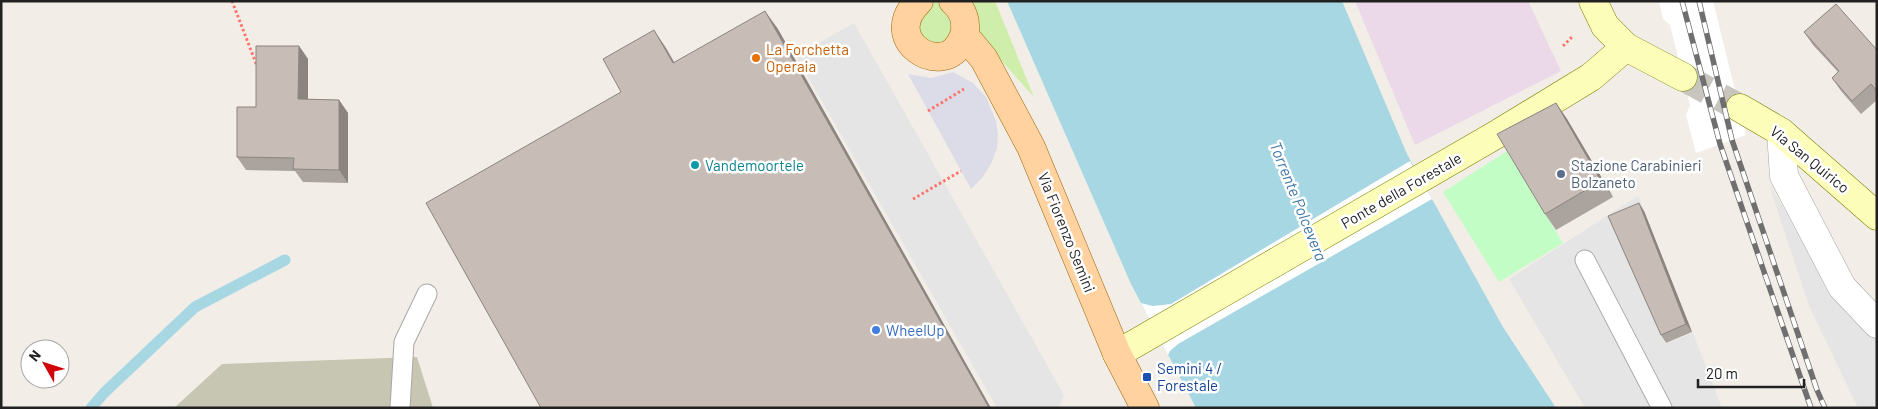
<svg xmlns="http://www.w3.org/2000/svg" width="1878" height="409" viewBox="0 0 1878 409" font-family="Barlow,sans-serif">
<style>
.industrial{fill:#ebd9e9}
.construction{fill:#c7c6b2}
.grass{fill:#cfeeab}
.park{fill:#c3fdc6}
.parking{fill:#e5e5e5}
.plaza{fill:#dbdce8}
.water{fill:#a6d7e2}
.pier{fill:#fff}
.lines{fill:none;stroke-linecap:round;stroke-linejoin:round}
.stream{stroke:#a6d7e2;stroke-width:11}
.secondary-tunnel{stroke:#c8c5bf;stroke-width:28;stroke-dasharray:28 14;stroke-linecap:butt}
.service-casing{stroke:#a8a8a8;stroke-width:21}
.minor-casing{stroke:#a8a8a8;stroke-width:29}
.secondary-casing{stroke:#788000;stroke-width:29}
.primary-casing{stroke:#9e6300;stroke-width:29}
.path{stroke:#ff746b;stroke-width:3;stroke-dasharray:2.5 2.5;stroke-linecap:butt}
.service{stroke:#fff;stroke-width:19}
.minor{stroke:#fff;stroke-width:28}
.secondary{stroke:#fdfdba;stroke-width:28}
.primary{stroke:#ffd29f;stroke-width:28}
.rail-casing{stroke:#6f6f6f;stroke-width:5.5}
.rail{stroke:#fff;stroke-width:4;stroke-dasharray:11;stroke-linecap:butt}
.wall{fill:#aba39d}
.shaded-wall{fill:#8b847f}
.building{fill:#c7bdb6;stroke:#8b847f}
.food-dot{fill:#e8710a;stroke:#fff;stroke-width:2}
.culture-dot{fill:#0f9aa8;stroke:#fff;stroke-width:2}
.service-dot{fill:#5c6f8a;stroke:#fff;stroke-width:2}
.shop-dot{fill:#3f7fe0;stroke:#fff;stroke-width:2}
.transit-dot{fill:#1a4fb4;stroke:#fff;stroke-width:2}
.labels{text-anchor:middle;dominant-baseline:central;stroke-width:5;stroke-linejoin:round;paint-order:stroke}
.food-label{font-size:15px;fill:#c56008;stroke:#fff;text-anchor:start}
.street-label{font-size:15px;fill:#212121;stroke:#fff}
.culture-label{font-size:15px;fill:#0d838f;stroke:#fff;text-anchor:start}
.service-label{font-size:15px;fill:#4e5e75;stroke:#fff;text-anchor:start}
.shop-label{font-size:15px;fill:#366cbe;stroke:#fff;text-anchor:start}
.transit-label{font-size:15px;fill:#164399;stroke:#fff;text-anchor:start}
.water-label{font-size:16px;font-style:italic;fill:#4178a7;stroke:#fff}
</style>
<rect width="100%" height="100%" fill="#f2eee7"/>
<path class="industrial" d="M1355,1H1528L1561,71L1415,145Z"/>
<path class="construction" d="M417,357L433,408H174L222,364Z"/>
<path class="grass" d="M965,1H995L1034,97L987,45L973,34Z
M929,2H941L952,7L956,40L924,48L912,18Z"/>
<path class="park" d="M1507,151L1563,243L1499,282L1443,192Z"/>
<path class="parking" d="M854,23L1064,395L1059,408H997L796,56Z
M1769,185L1837,290L1877,334V408H1858L1809,306Z
M1638,196L1644,209L1612,223L1665,344L1693,333L1722,408H1585L1509,279Z"/>
<path class="plaza" d="M953,72L973,83L986,97L996,121L998,134L997,148L991,164L982,178L971,189L908,74L931,78Z"/>
<path class="water" d="M1007,1H1342L1407,154L1503,327L1556,408H1196L1131,284Z"/>
<path class="pier" d="M1659,1H1713L1746,135L1696,153L1686,115L1690,105L1670,25L1663,19Z
M1410,161L1432,199L1178,344L1170,351L1168,355L1141,303L1153,306L1171,304Z"/>
<g class="lines">
<path class="stream" d="M91,408L104,393L195,307L285,260"/>
<path class="secondary-tunnel" d="M1683,77L1740,108"/>
<g class="service-casing">
<path id="service" d="M1585,260L1662,408
M400,408L404,342L427,294"/>
</g>
<g class="minor-casing">
<path id="minor" d="M1781,132L1784,176L1842,287L1877,324"/>
</g>
<g class="secondary-casing">
<path id="secondary" d="M1593,1L1605,26L1626,47L1683,77
M1740,108L1781,132L1877,216
M1117,354L1499,133L1591,77L1626,47"/>
</g>
<g class="primary-casing">
<path id="primary" d="M919,1C879,40 940,76 959,45C962,41 964,37 965,31C966,19 963,10 953,1
M965,36L984,59L1031,147L1117,354L1145,408"/>
</g>
<path class="path" d="M232,1L257,66
M1563,46L1573,36
M928,111L964,89
M913,199L961,171"/>
<use href="#service" class="service"/>
<use href="#minor" class="minor"/>
<use href="#secondary" class="secondary"/>
<use href="#primary" class="primary"/>
<g class="rail-casing">
<path id="rail" d="M1682,1L1720,144L1811,408
M1699,1L1732,140L1817,390L1825,408"/>
</g>
<use href="#rail" class="rail"/>
</g>
<path class="wall" d="M1804,32L1877,50V100L1861,114L1841,91L1832,78L1838,72L1813,45Z
M299,46L308,59V99L339,100L348,113V183L303,182L295,171L246,170L237,157L256,107Z
M1556,103L1567,119L1613,197L1556,230L1545,214Z
M1644,211L1692,332L1666,343L1661,335Z"/>
<path class="shaded-wall" d="M765,11L778,29L991,408H989Z
M654,30L666,48L685,81L673,63Z
M299,46L308,59V112L298,99Z
M339,100L348,113V183L339,170Z
M1556,103L1567,119L1613,197L1601,181Z
M1639,203L1644,211L1692,332L1686,324Z"/>
<path class="building" d="M1836,4L1877,50V91L1871,84L1852,101L1832,78L1839,71L1804,32Z
M765,11L989,408H541L426,203L621,92L603,59L654,30L673,63Z
M256,46H299L298,99L339,100V170L293,169L294,158L237,157V107H256Z
M1556,103L1601,181L1545,214L1497,134Z
M1639,203L1686,324L1661,335L1608,216Z"/>
<circle class="food-dot" cx="756" cy="58" r="5"/>
<circle class="culture-dot" cx="695" cy="165" r="5"/>
<circle class="service-dot" cx="1561" cy="174" r="5"/>
<circle class="shop-dot" cx="876" cy="330" r="5"/>
<rect class="transit-dot" x="1142" y="372" width="10" height="10" rx="2.5"/>
<g class="labels">
<g class="food-label">
<text x="766" y="49">La Forchetta<tspan x="766" dy="17">Operaia</tspan></text>
</g>
<g class="street-label">
<text transform="translate(1810 159) rotate(39)">Via San Quirico</text>
<text transform="translate(1401 190) rotate(-30)">Ponte della Forestale</text>
<text transform="translate(1067 232) rotate(68)">Via Fiorenzo Semini</text>
</g>
<g class="culture-label">
<text x="705" y="165">Vandemoortele</text>
</g>
<g class="service-label">
<text x="1571" y="165">Stazione Carabinieri<tspan x="1571" dy="17">Bolzaneto</tspan></text>
</g>
<g class="shop-label">
<text x="886" y="330">WheelUp</text>
</g>
<g class="transit-label">
<text x="1157" y="368">Semini 4 /<tspan x="1157" dy="17">Forestale</tspan></text>
</g>
<g class="water-label">
<text transform="translate(1299 201) rotate(68)">Torrente Polcevera</text>
</g>
</g>
<rect width="1878" height="409" fill="none" stroke="#212121" stroke-width="5"/>
<g transform="translate(45 364) rotate(309)"><circle r="24" fill="#ffffff" stroke="#a6a6a6"/>
<path d="M0-4L9 19L0 12L-9 19Z" fill="#d20009"/>
<text y="-8" font-size="14" font-weight="bold" text-anchor="middle" fill="#212121">N</text>
</g>
<path d="M1698 379v8h106v-8" fill="none" stroke="#212121" stroke-width="2.5"/>
<text x="1706" y="379" font-size="15" fill="#212121" stroke="#ffffff" stroke-width="4" paint-order="stroke">20 m</text>
</svg>
